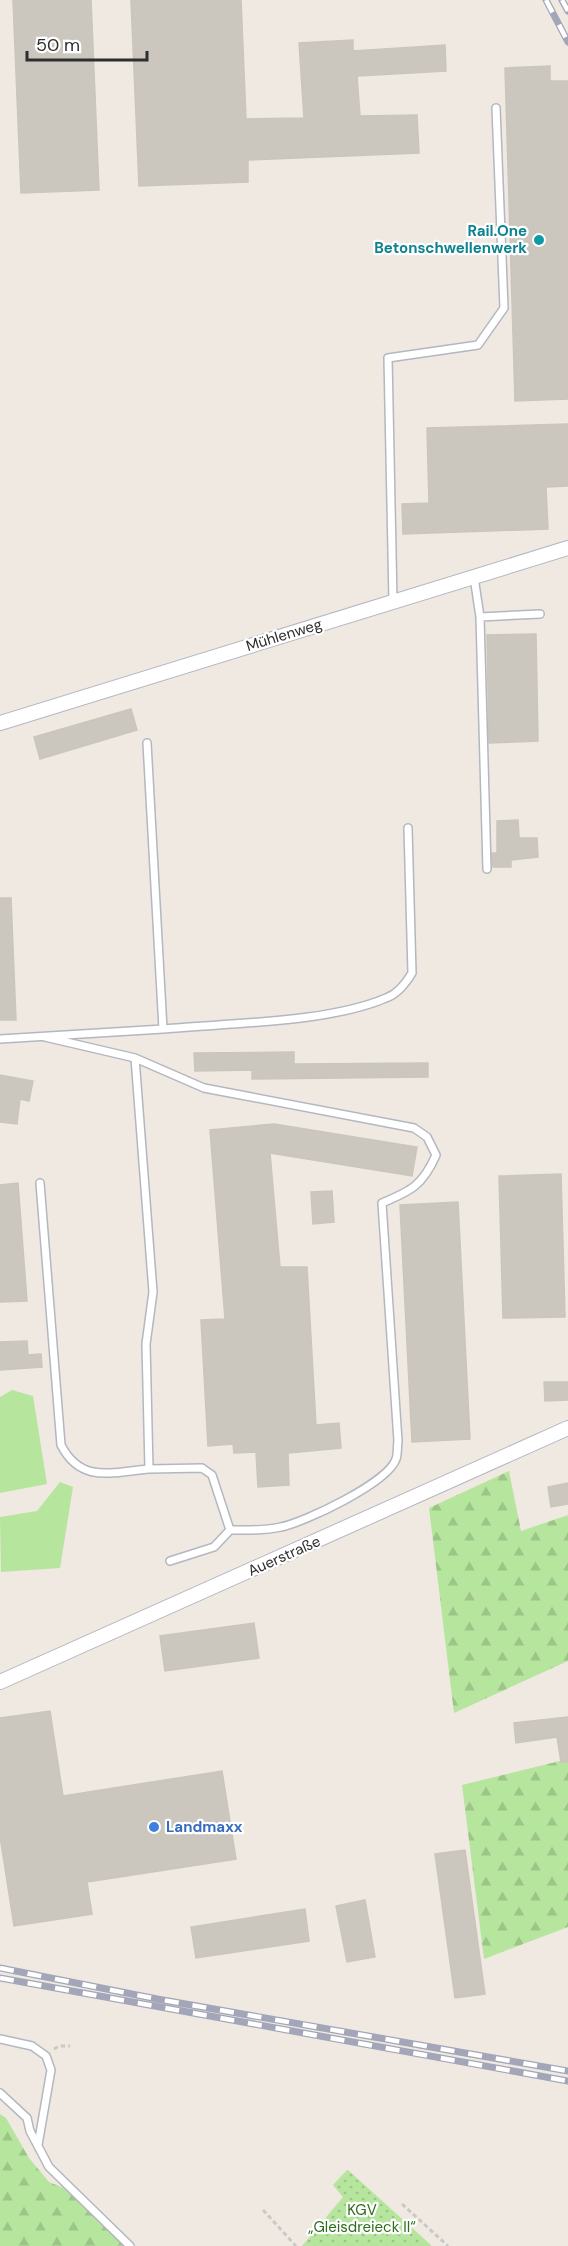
<svg xmlns="http://www.w3.org/2000/svg" width="568" height="2246" viewBox="0 0 568 2246" font-family="'DM Sans',sans-serif">
<style>
.grass{fill:#b6e59e}
.forest{fill:url(#forest-firs)}
.park{fill:url(#park-dots)}
.building{fill:#cbc7bf;stroke:#cbc5ba;stroke-width:1.5}
.lines{fill:none;stroke-linecap:round;stroke-linejoin:round}
.service-casing{stroke:#b4b7c1;stroke-width:10}
.minor-casing{stroke:#b4b7c1;stroke-width:16}
.path{stroke:#c9c9c9;stroke-width:3;stroke-dasharray:4.5 3;stroke-linecap:butt}
.service{stroke:#fff;stroke-width:7}
.minor{stroke:#fff;stroke-width:14}
.rail-casing{stroke:#a3a6b8;stroke-width:7}
.rail{stroke:#fff;stroke-width:4.5;stroke-dasharray:14;stroke-linecap:butt}
.culture-dot{fill:#0f9aa8;stroke:#fff;stroke-width:2}
.shop-dot{fill:#3f7fe0;stroke:#fff;stroke-width:2}
.labels{text-anchor:middle;dominant-baseline:central;stroke-width:4.5;stroke-linejoin:round;paint-order:stroke}
.culture-label{font-size:15px;font-weight:bold;fill:#0d838f;stroke:#fff;text-anchor:end}
.street-label{font-size:15px;fill:#2e2e2e;stroke:#fff}
.shop-label{font-size:15px;font-weight:bold;fill:#366cbe;stroke:#fff;text-anchor:start}
.park-label{font-size:15px;fill:#2c6e1b;stroke:#fff}
</style>
<defs>
<pattern id="forest-firs" width="22" height="20" patternUnits="userSpaceOnUse" patternTransform="scale(1.5)"><rect width="22" height="20" fill="#b6e59e"/><path d="M5 1l3.5 6h-7zM16 11l3.5 6h-7z" fill="#9dc588"/></pattern>
<pattern id="park-dots" width="8" height="8" patternUnits="userSpaceOnUse" patternTransform="scale(1.5)"><rect width="8" height="8" fill="#b6e59e"/><path d="M2 2h.1M6 6h.1" fill="none" stroke="#9dc588" stroke-width="1.8" stroke-linecap="round"/></pattern>
</defs>
<rect width="100%" height="100%" fill="#efe9e1"/>
<path class="grass" d="M12,1390L33,1396L47,1484L0,1493V1397Z
M60,1482L73,1487L60,1568L1,1572L0,1517L37,1511Z"/>
<path class="forest" d="M509,1471L521,1531L568,1515V1661L454,1713L429,1508Z
M568,1759V1927L484,1959L462,1785Z
M0,2114L6,2118L29,2158L49,2182L76,2193L130,2246H0Z"/>
<path class="park" d="M347,2170H348L432,2246H302L343,2197L333,2185Z"/>
<path class="building" d="M13,0H91L99,190L21,193Z
M131,0H241L246,119L304,118L299,43L353,40V51L445,45L446,71L357,76L360,116L417,115L419,153L248,160V182L139,186Z
M550,66V81H568V399L515,401L505,68Z
M568,424V486L546,487L548,529L403,534L402,504L429,503L427,428Z
M536,634L538,741L489,743L487,635Z
M131,709L137,730L40,759L34,737Z
M518,820L519,838H537L538,857L511,860V867H493L492,853H497V821Z
M0,898H11L16,1020H0Z
M294,1052V1064L428,1063V1077L252,1079V1070L195,1071L194,1053Z
M0,1075L33,1081L29,1101L20,1099L17,1124L0,1122Z
M274,1124L417,1147L412,1176L270,1153L280,1267H307L316,1425L339,1423L341,1448L288,1453L289,1485L258,1487L256,1452L234,1453L233,1444L208,1446L201,1320L225,1319L210,1130Z
M561,1174L565,1317L503,1318L499,1176Z
M18,1183L27,1301L0,1302V1185Z
M332,1191L334,1222L313,1224L311,1192Z
M458,1202L470,1439L412,1442L400,1205Z
M27,1341L28,1355L41,1354L42,1367L0,1370V1342Z
M544,1382H568V1400L545,1401Z
M568,1483V1504L551,1507L548,1487Z
M254,1623L259,1658L165,1671L160,1636Z
M50,1711L63,1796L222,1771L236,1859L87,1882L92,1914L14,1926L0,1836V1718Z
M568,1717V1762H561L557,1737L516,1743L514,1723Z
M465,1850L485,1994L455,1998L435,1854Z
M365,1900L375,1957L347,1962L336,1906Z
M305,1909L309,1941L196,1958L191,1927Z"/>
<g class="lines">
<g class="service-casing">
<path id="service" d="M474,577L480,617L487,869
M393,601L388,358L478,345L504,308L496,108
M480,617L540,614
M163,1029C227,1023 328,1023 386,998C398,994 406,983 412,973L408,828
M45,1037L135,1058L204,1088L414,1128L427,1137L436,1155C423,1185 411,1191 382,1203L398,1441C397,1446 398,1454 396,1459C388,1483 305,1522 281,1527C264,1531 247,1530 230,1530L212,1475L202,1468L149,1469
M0,1039L163,1029L147,743
M40,1183L61,1445C81,1484 112,1472 149,1469L146,1344L153,1292L135,1058
M170,1561L214,1547L230,1530
M0,2039L32,2046L46,2056L51,2070L38,2145
M0,2093L27,2118L30,2131L49,2167L130,2246"/>
</g>
<g class="minor-casing">
<path id="minor" d="M0,723L568,548
M0,1682L568,1428"/>
</g>
<path class="path" d="M54,2049L59,2046H70
M402,2204L448,2246
M263,2210L296,2246"/>
<use href="#service" class="service"/>
<use href="#minor" class="minor"/>
<g class="rail-casing">
<path id="rail" d="M546,0L568,42
M562,0L568,11
M0,1968L157,1999L568,2071
M0,1978L568,2081"/>
</g>
<use href="#rail" class="rail"/>
</g>
<circle class="culture-dot" cx="539" cy="240" r="6"/>
<circle class="shop-dot" cx="154" cy="1827" r="6"/>
<g class="labels">
<g class="culture-label">
<text x="527" y="231">Rail.One<tspan x="527" dy="17">Betonschwellenwerk</tspan></text>
</g>
<g class="street-label">
<text transform="translate(284 635) rotate(-17)">Mühlenweg</text>
<text transform="translate(284 1556) rotate(-24)">Auerstraße</text>
</g>
<g class="shop-label">
<text x="166" y="1827">Landmaxx</text>
</g>
<g class="park-label">
<text x="362" y="2210">KGV<tspan x="362" dy="17">„Gleisdreieck II“</tspan></text>
</g>
</g>
<path d="M27 51v9h120v-9" fill="none" stroke="#2e2e2e" stroke-width="3"/>
<text x="36" y="51" font-size="18" fill="#2e2e2e" stroke="#ffffff" stroke-width="4.5" paint-order="stroke">50 m</text>
</svg>
